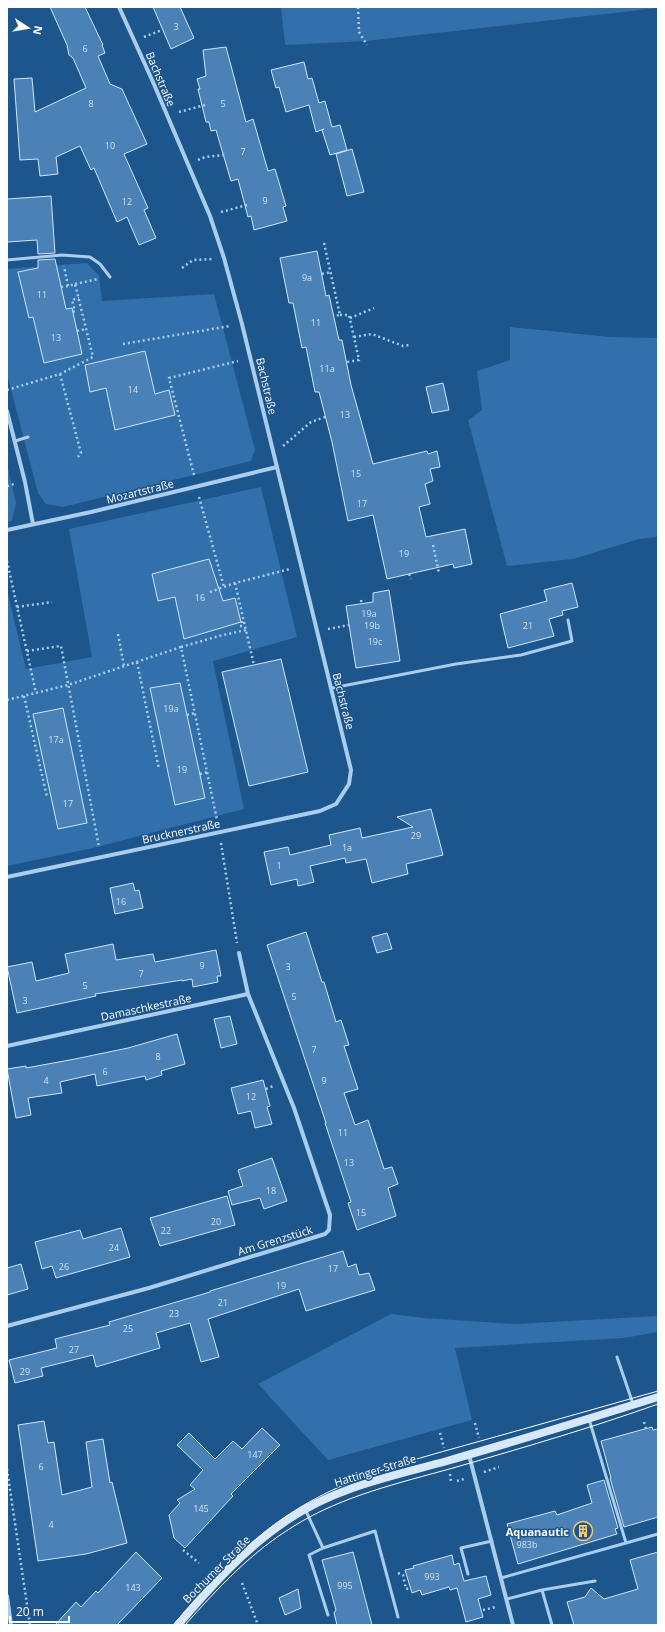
<svg xmlns="http://www.w3.org/2000/svg" width="665" height="1632" viewBox="0 0 665 1632" font-family="'Open Sans',sans-serif">
<style>
.green{fill:#3170ab}
.building{fill:#4a81b7;stroke:#d1e5f9}
.lines{fill:none;stroke-linecap:round;stroke-linejoin:round}
.path{stroke:#abcded;stroke-width:2.5;stroke-dasharray:2 3;stroke-linecap:butt}
.lane{stroke:#abcded;stroke-width:3}
.street{stroke:#abcded;stroke-width:4}
.secondary{stroke:#d7e8f9;stroke-width:8}
.tram{stroke:#fff;stroke-width:1}
.labels{text-anchor:middle;dominant-baseline:central;stroke-width:3;stroke-linejoin:round;paint-order:stroke}
.number-label{font-size:9px;fill:#d2e0ed}
.street-label{font-size:11px;fill:#fff;stroke:#1d558d}
.poi-label{font-size:11px;font-weight:bold;fill:#fff;stroke:#1d558d;text-anchor:end}
</style>
<rect width="100%" height="100%" fill="#1d558d"/>
<path class="green" d="M281,7H658V8L366,41L285,45Z
M87,263L99,276L102,301L214,294L255,450L251,461L63,507L46,504L38,493L7,374V269Z
M510,327L610,337L658,338V537L639,539L573,559L507,566L468,420L482,410L477,371L510,360Z
M7,464L16,503L12,521L7,522Z
M261,487L297,637L213,661L244,809L93,848L7,866V590L26,669L92,657L69,529Z
M391,1314L424,1318L515,1324L658,1316V1332L624,1338L455,1348L472,1420L328,1460L258,1384Z"/>
<path class="building" d="M50,7H85L103,45H102L105,53L98,56L110,84L122,89L147,144L124,154L148,208L144,210L156,238L139,245L127,217L117,222L94,168L91,170L80,146L56,157L58,174L40,176L38,159L20,160L14,79L32,78L35,112L86,88L73,58L69,55L67,45Z
M153,7H180L194,38L171,49Z
M226,47L246,122L253,119L268,171L275,169L286,206L283,207L287,221L254,230L251,216L248,217L238,179L231,181L216,130L211,131L209,122H206L198,89H200L197,79L206,76L203,50Z
M304,62L308,79L312,78L319,103L325,101L332,127L340,125L347,150L330,155L322,130L324,129L316,132L309,105L286,112L279,87L276,88L271,70Z
M352,149L364,192L347,196L336,154Z
M51,196L55,253L38,254L37,240L7,242V199Z
M317,251L326,296L329,295L339,340H342L351,385L373,464L427,451L428,454L437,451L440,467L430,469L433,481L425,484L430,504L419,507L426,537L465,529L472,564L454,568L453,564L387,579L373,515L348,521L332,442L319,392H315L306,347L302,348L293,303H289L280,258Z
M55,259L66,309L72,308L82,354L44,363L33,317L29,318L18,272L38,268V260Z
M145,351L155,394L169,390L175,415L115,430L106,388L90,392L85,365Z
M443,383L449,410L432,413L426,387Z
M209,559L223,601L235,598L241,622L184,639L175,597L158,601L152,574Z
M572,583L578,607L562,611L563,615L549,619L554,636L508,648L500,614L547,601L544,590Z
M389,590L400,661L356,668L346,606L373,602V593Z
M281,659L308,772L249,786L222,672Z
M180,683L205,798L175,805L150,688Z
M63,708L87,823L58,829L33,714Z
M431,809L443,855L406,864L408,874L372,883L366,859L346,863L345,858L310,866L314,882L298,886L297,879L271,885L264,852L288,847L290,855L331,845L329,835L360,828L362,838L413,827L397,817Z
M133,883L135,891L139,890L143,908L115,914L110,888Z
M306,932L322,982H324L336,1022L341,1020L349,1045L344,1046L358,1089L344,1093L355,1125L368,1120L384,1169L392,1167L398,1184L388,1188L396,1216L357,1230L348,1203L351,1202L325,1123H326L267,945Z
M387,933L392,949L377,953L372,937Z
M113,944L116,960L153,954L155,962L216,950L221,976H217L218,982L193,987L192,979L182,981V980L95,994L96,996L17,1013L7,967L32,962L36,981L69,973L65,954Z
M230,1016L237,1044L221,1048L214,1019Z
M177,1034L185,1064L161,1071L162,1075L146,1080L145,1076L97,1086L95,1074L60,1082L62,1093L28,1098L31,1115L16,1118L7,1069L26,1066V1068L75,1059L128,1048Z
M263,1080L270,1106L267,1107L272,1124L255,1128L251,1111L238,1114L231,1088Z
M272,1158L287,1201L264,1209L260,1198L232,1205L228,1191L243,1186L238,1170Z
M227,1196L235,1225L160,1246L150,1218Z
M121,1228L130,1257L56,1278L52,1266L42,1269L35,1242L80,1230L83,1239Z
M343,1251L348,1267L356,1264L359,1275L369,1273L375,1290L306,1311L299,1289L208,1319L219,1357L201,1362L190,1323L156,1333L160,1348L96,1367L93,1355L41,1368L43,1376L15,1383L9,1360L57,1348L55,1339L110,1325L109,1322L210,1292V1291Z
M21,1264L28,1289L7,1295V1268Z
M44,1421L48,1443L54,1442L62,1495L92,1487L86,1442L103,1439L110,1483L112,1482L127,1543L86,1554L38,1561L18,1425Z
M652,1427L653,1430L658,1429V1517L624,1527L610,1478H611L601,1441Z
M262,1428L280,1445L231,1494L233,1496L185,1548L174,1538L169,1515L180,1503L177,1500L195,1489L190,1485L203,1470L177,1445L189,1433L215,1459L233,1441L242,1449Z
M604,1480L618,1528L615,1529L617,1534L518,1564L507,1524L555,1511L557,1515L592,1503L587,1485Z
M136,1552L162,1578L117,1625H55L76,1602L81,1607L96,1591L98,1593Z
M353,1552L372,1625H337L334,1613L336,1610L322,1560Z
M658,1552V1625H574L567,1602L585,1597L591,1588L604,1599L638,1589L630,1560Z
M452,1555L454,1565L459,1563L464,1581L486,1576L491,1595L478,1599L483,1617L466,1622L457,1588L450,1590L449,1587L422,1595L420,1590L412,1593L405,1570L414,1568L413,1566Z
M298,1589L301,1608L285,1615L279,1598Z"/>
<g class="lines">
<path class="path" d="M358,7L359,32L367,45
M144,37L162,30
M179,112L205,105
M198,160L205,157L226,155
M221,212L247,205
M324,243L340,315L334,316
M182,268L193,260L213,259
M322,274L331,272
M75,284L98,279
M61,287L68,286
M73,312L75,311L72,300L79,298
M340,315H349L359,360L347,362
M350,318L374,308
M77,331L86,329
M354,337L372,334L403,346L409,345
M123,344L230,326
M60,374L81,453L78,457
M7,390L60,374L93,357L75,284L68,286L64,266
M283,446L311,422L325,417
M194,475L169,378L238,361
M7,486L14,484
M199,497L224,587
M433,545L439,573
M7,561L36,693
M409,574L411,579
M235,583L254,665
M210,592L235,583L290,569
M361,600L362,604
M17,607L52,602
M240,626H242V618
M328,629L349,625
M118,634L124,666
M181,647L219,636L246,630
M27,651L61,646L99,847
M137,662L159,769
M24,696L47,797
M7,700L68,685L181,647L217,820
M187,715L195,713
M200,774L208,772
M221,843L237,943
M266,1089L273,1086
M644,1422L646,1429
M475,1423L479,1438
M440,1433L444,1448
M7,1469L30,1625
M484,1472L499,1467
M450,1474L451,1482
M457,1481L464,1479
M183,1550L199,1563
M398,1573L403,1575L406,1589L410,1588
M242,1583L258,1625
M483,1610L496,1607"/>
<path class="lane" d="M7,260L62,255L90,257L100,264L110,277
M15,441L28,437
M332,688L456,664L521,655L572,641L568,620
M617,1357L633,1404
M589,1419L626,1543L658,1534
M305,1509L323,1548L375,1531L398,1617
M323,1548L309,1555L328,1615
M468,1574L461,1548L492,1541
M501,1578L626,1543
M542,1590L552,1625
M507,1599L542,1590L595,1581"/>
<path class="street" d="M7,411L25,482L33,524
M7,530L91,512L277,467
M7,877L320,811L336,804L349,784L351,770L242,324L224,258L210,216L153,82L119,7
M7,1046L248,994
M7,1326L149,1288L325,1234L329,1230L330,1215L294,1108L248,994L239,953
M469,1455L513,1625
M7,1596L11,1625"/>
<path class="secondary" d="M178,1625C211,1586 246,1547 289,1519C336,1487 393,1476 447,1461C517,1441 588,1419 658,1397"/>
<path class="tram" d="M173,1625C211,1582 249,1538 299,1508C353,1475 416,1459 477,1442C538,1425 598,1408 658,1391
M185,1625C218,1588 251,1552 294,1526C342,1496 399,1483 453,1468C522,1448 591,1428 658,1404"/>
</g>
<defs>
<g id="building-ring" transform="scale(1)"><circle r="9.5" fill="#1d558d" stroke="#fcc96a" stroke-width="1.5"/><path d="M-4-6H4V6H1V3H-1V6H-4ZM-2.5-4.3h1.7v1.8h-1.7ZM.8-4.3h1.7v1.8H.8ZM-2.5-1h1.7V.8h-1.7ZM.8-1h1.7V.8H.8Z" fill="#fcc96a"/></g>
</defs>
<g fill-rule="evenodd">
<use href="#building-ring" x="583" y="1531"/>
</g>
<g class="labels">
<g class="number-label">
<text x="176" y="26">3</text>
<text x="85" y="48">6</text>
<text x="91" y="103">8</text>
<text x="223" y="103">5</text>
<text x="110" y="145">10</text>
<text x="243" y="151">7</text>
<text x="265" y="200">9</text>
<text x="127" y="201">12</text>
<text x="307" y="277">9a</text>
<text x="42" y="294">11</text>
<text x="316" y="322">11</text>
<text x="56" y="337">13</text>
<text x="327" y="368">11a</text>
<text x="133" y="389">14</text>
<text x="345" y="414">13</text>
<text x="356" y="473">15</text>
<text x="362" y="503">17</text>
<text x="404" y="553">19</text>
<text x="200" y="597">16</text>
<text x="369" y="613">19a</text>
<text x="372" y="625">19b</text>
<text x="528" y="625">21</text>
<text x="375" y="641">19c</text>
<text x="171" y="708">19a</text>
<text x="56" y="739">17a</text>
<text x="182" y="769">19</text>
<text x="68" y="803">17</text>
<text x="416" y="835">29</text>
<text x="347" y="847">1a</text>
<text x="279" y="865">1</text>
<text x="121" y="901">16</text>
<text x="202" y="965">9</text>
<text x="288" y="966">3</text>
<text x="141" y="973">7</text>
<text x="85" y="985">5</text>
<text x="294" y="996">5</text>
<text x="25" y="1000">3</text>
<text x="314" y="1049">7</text>
<text x="158" y="1056">8</text>
<text x="105" y="1071">6</text>
<text x="46" y="1080">4</text>
<text x="324" y="1080">9</text>
<text x="251" y="1096">12</text>
<text x="343" y="1132">11</text>
<text x="349" y="1162">13</text>
<text x="271" y="1190">18</text>
<text x="361" y="1212">15</text>
<text x="216" y="1221">20</text>
<text x="166" y="1230">22</text>
<text x="114" y="1247">24</text>
<text x="64" y="1266">26</text>
<text x="333" y="1268">17</text>
<text x="281" y="1285">19</text>
<text x="223" y="1302">21</text>
<text x="174" y="1313">23</text>
<text x="128" y="1328">25</text>
<text x="74" y="1349">27</text>
<text x="25" y="1371">29</text>
<text x="255" y="1454">147</text>
<text x="41" y="1466">6</text>
<text x="201" y="1508">145</text>
<text x="51" y="1524">4</text>
<text x="527" y="1544">983b</text>
<text x="432" y="1576">993</text>
<text x="345" y="1585">995</text>
<text x="133" y="1587">143</text>
</g>
<g class="street-label">
<text transform="translate(161 79) rotate(67)">Bachstraße</text>
<text transform="translate(267 386) rotate(77)">Bachstraße</text>
<text transform="translate(140 491) rotate(-14)">Mozartstraße</text>
<text transform="translate(344 701) rotate(76)">Bachstraße</text>
<text transform="translate(181 831) rotate(-12)">Brucknerstraße</text>
<text transform="translate(146 1007) rotate(-12)">Damaschkestraße</text>
<text transform="translate(275 1240) rotate(-17)">Am Grenzstück</text>
<text transform="translate(375 1470) rotate(-17)">Hattinger Straße</text>
<text transform="translate(216 1569) rotate(-45)">Bochumer Straße</text>
</g>
<g class="poi-label">
<text x="569" y="1531">Aquanautic</text>
</g>
</g>
<rect width="665" height="1632" fill="none" stroke="#ffffff" stroke-width="16"/>
<g transform="translate(28 28) rotate(102)" stroke="#1d558d" stroke-width="3" paint-order="stroke">
<path d="M0-3L7 15L0 10L-7 15Z" fill="#ffffff"/>
<text y="-6" font-size="11" font-weight="bold" text-anchor="middle" fill="#ffffff">N</text>
</g>
<path d="M10 1616v6h59v-6" fill="none" stroke="#ffffff" stroke-width="2"/>
<text x="16" y="1616" font-size="12" fill="#ffffff" stroke="#1d558d" stroke-width="3" paint-order="stroke">20 m</text>
</svg>
